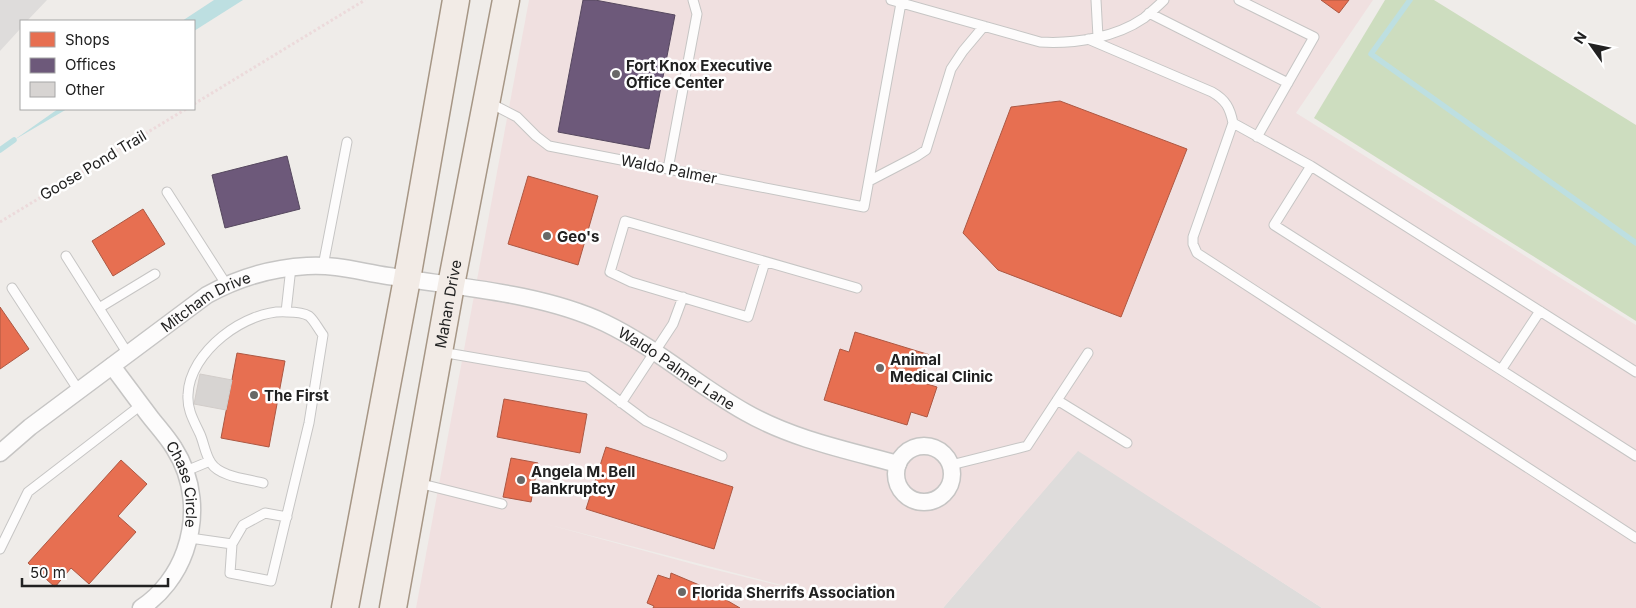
<svg xmlns="http://www.w3.org/2000/svg" width="1636" height="608" viewBox="0 0 1636 608" font-family="Inter,sans-serif">
<style>
.residential{fill:#dedcdb}
.commercial{fill:#f0e0e0;fill-rule:evenodd}
.forest{fill:#cdddbf}
.water{fill:#bddfe1}
.shops{fill:#e76f51;stroke:#ac5843}
.offices{fill:#6d597a;stroke:#56485f}
.lines{fill:none;stroke-linecap:round;stroke-linejoin:round}
.stream{stroke:#bddfe1;stroke-width:5.5}
.building{fill:#d7d4d2;stroke:#d2cdca}
.service-casing{stroke:#c6c5c4;stroke-width:11}
.minor-casing{stroke:#c6c5c4;stroke-width:19}
.primary-casing{stroke:#a69685;stroke-width:29}
.path{stroke:#ecdadb;stroke-width:3;stroke-dasharray:2.5 2.5;stroke-linecap:butt}
.service{stroke:#fdfcfc;stroke-width:9}
.minor{stroke:#fdfcfc;stroke-width:16}
.primary{stroke:#f2ebe6;stroke-width:26}
.poi-dot{fill:#696867;stroke:#fff;stroke-width:2}
.labels{text-anchor:middle;dominant-baseline:central;stroke-width:5;stroke-linejoin:round;paint-order:stroke}
.poi-label{font-size:15px;font-weight:bold;fill:#212121;stroke:#fff;text-anchor:start}
.street-label{font-size:15px;fill:#212121;stroke:#fff}
</style>
<rect width="100%" height="100%" fill="#efece9"/>
<path class="residential" d="M0,0H47L27,21H21V28L0,51Z
M1078,450L1322,608H943Z"/>
<path class="commercial" d="M529,0H1373L1296,113L1636,325V608H1322L1078,451L943,608H416ZM546,524L835,599L700,566Z"/>
<path class="forest" d="M1385,0H1434L1636,125V321L1314,118Z"/>
<path class="water" d="M214,0H243L194,31V21H182Z
M58,109H67L14,140Z"/>
<path class="shops" d="M1321,0H1349L1339,13Z
M1060,101L1187,149L1121,317L998,270L963,233L1011,107Z
M528,176L598,196L578,265L508,244Z
M143,209L165,244L113,276L92,241Z
M0,307L29,349L0,369Z
M855,332L930,355L921,382L937,387L927,417L911,412L907,425L824,400L840,349L849,352Z
M237,353L285,361L269,447L221,438Z
M504,399L587,414L580,453L497,437Z
M606,447L733,487L714,549L586,509Z
M511,458L538,463L531,502L503,497Z
M121,460L147,484L118,516L136,532L89,584L71,568L55,587L28,563Z
M671,573L704,587L740,608H653L654,606L647,603L658,575L670,579Z"/>
<path class="offices" d="M583,0H595L675,15L649,149L558,132Z
M287,156L300,209L225,228L212,175Z"/>
<g class="lines">
<path class="stream" d="M1410,0L1371,54L1636,243
M0,150L14,140"/>
</g>
<path class="building" d="M200,374L232,380L226,410L194,404Z"/>
<g class="lines">
<g class="service-casing">
<path id="service" d="M891,0L1040,42C1075,44 1115,38 1144,18C1151,12 1158,6 1164,0
M1096,0L1098,37
M1239,0L1314,37L1257,137
M1149,13L1288,83
M1088,39L1212,92C1226,100 1230,108 1233,123L1193,237V244L1197,253L1636,538
M490,103L517,117L536,136L549,146L864,207L901,3
M1233,123L1311,166L1636,372
M1311,166L1274,225L1636,456
M668,169L697,14L693,0
M869,181L917,156L926,150L951,69L963,51L984,26
M167,192L226,284
M66,256L128,354
M765,262L748,317L631,282L610,272L625,221L857,288
M323,266L347,142
M12,288L79,391
M99,308L155,274
M286,312L291,267
M441,352L587,377L646,421L722,456
M1501,370L1540,311
M1057,400L1127,443
M621,403L673,324L683,297
M951,465L1027,446L1088,353
M186,471L210,461
M263,483C248,479 220,477 211,463C205,454 204,443 200,434C194,421 187,410 188,395C189,352 246,309 287,312C293,312 304,313 309,316C314,320 319,330 323,335L309,423L271,581L230,573L232,544L243,525L265,513L287,517
M418,483L502,504
M190,538L232,544
M0,549L28,492L141,405"/>
</g>
<g class="minor-casing">
<g id="minor">
<path id="s1" d="M112,366C125,383 138,401 151,418C159,428 168,438 174,448C194,479 197,517 185,551C177,574 161,595 141,608"/>
<circle cx="924" cy="474" r="28"/>
<path id="s2" d="M0,453L30,427L207,295C238,278 270,268 307,266C335,264 361,272 388,276C457,287 542,293 605,323C655,347 697,385 745,412C792,439 846,450 898,464"/>
</g>
</g>
<g class="primary-casing">
<g id="primary">
<path d="M345,608L407,279L456,0"/>
<path id="s3" d="M393,608L451,285L506,0"/>
</g>
</g>
<path class="path" d="M194,104L365,0
M0,222L186,109"/>
<use href="#service" class="service"/>
<use href="#minor" class="minor"/>
<use href="#primary" class="primary"/>
</g>
<g class="poi-dot">
<circle cx="616" cy="74" r="5"/>
<circle cx="547" cy="236" r="5"/>
<circle cx="880" cy="368" r="5"/>
<circle cx="254" cy="395" r="5"/>
<circle cx="521" cy="480" r="5"/>
<circle cx="682" cy="592" r="5"/>
</g>
<g class="labels">
<g class="poi-label">
<text x="626" y="65">Fort Knox Executive<tspan x="626" dy="17">Office Center</tspan></text>
<text x="557" y="236">Geo's</text>
<text x="890" y="359">Animal<tspan x="890" dy="17">Medical Clinic</tspan></text>
<text x="264" y="395">The First</text>
<text x="531" y="471">Angela M. Bell<tspan x="531" dy="17">Bankruptcy</tspan></text>
<text x="692" y="592">Florida Sherrifs Association</text>
</g>
<g class="street-label">
<text transform="translate(93 165) rotate(-31)">Goose Pond Trail</text>
<text transform="translate(669 169) rotate(11)">Waldo Palmer</text>
<text stroke="none"><textPath href="#s2" startOffset="256">Mitcham Drive</textPath></text>
<text stroke="none"><textPath href="#s3" startOffset="309">Mahan Drive</textPath></text>
<text stroke="none"><textPath href="#s2" startOffset="755">Waldo Palmer Lane</textPath></text>
<text stroke="none"><textPath href="#s1" startOffset="141">Chase Circle</textPath></text>
</g>
</g>
<rect x="20" y="20" width="175" height="90" fill="#ffffff" stroke="#a6a6a6"/>
<rect x="30" y="32" width="25" height="15" fill="#e76f51" stroke="#a6a6a6"/>
<text x="65" y="45" font-size="15" fill="#212121">Shops</text>
<rect x="30" y="58" width="25" height="15" fill="#6d597a" stroke="#a6a6a6"/>
<text x="65" y="70" font-size="15" fill="#212121">Offices</text>
<rect x="30" y="82" width="25" height="15" fill="#d7d4d2" stroke="#a6a6a6"/>
<text x="65" y="95" font-size="15" fill="#212121">Other</text>
<g transform="translate(1591 45) rotate(303)" stroke="#ffffff" stroke-width="4" paint-order="stroke">
<path d="M0-4L9 19L0 12L-9 19Z" fill="#212121"/>
<text y="-8" font-size="14" font-weight="bold" text-anchor="middle" fill="#212121">N</text>
</g>
<path d="M22 578v8h146v-8" fill="none" stroke="#212121" stroke-width="2.5"/>
<text x="30" y="578" font-size="15" fill="#212121" stroke="#ffffff" stroke-width="4" paint-order="stroke">50 m</text>
</svg>
